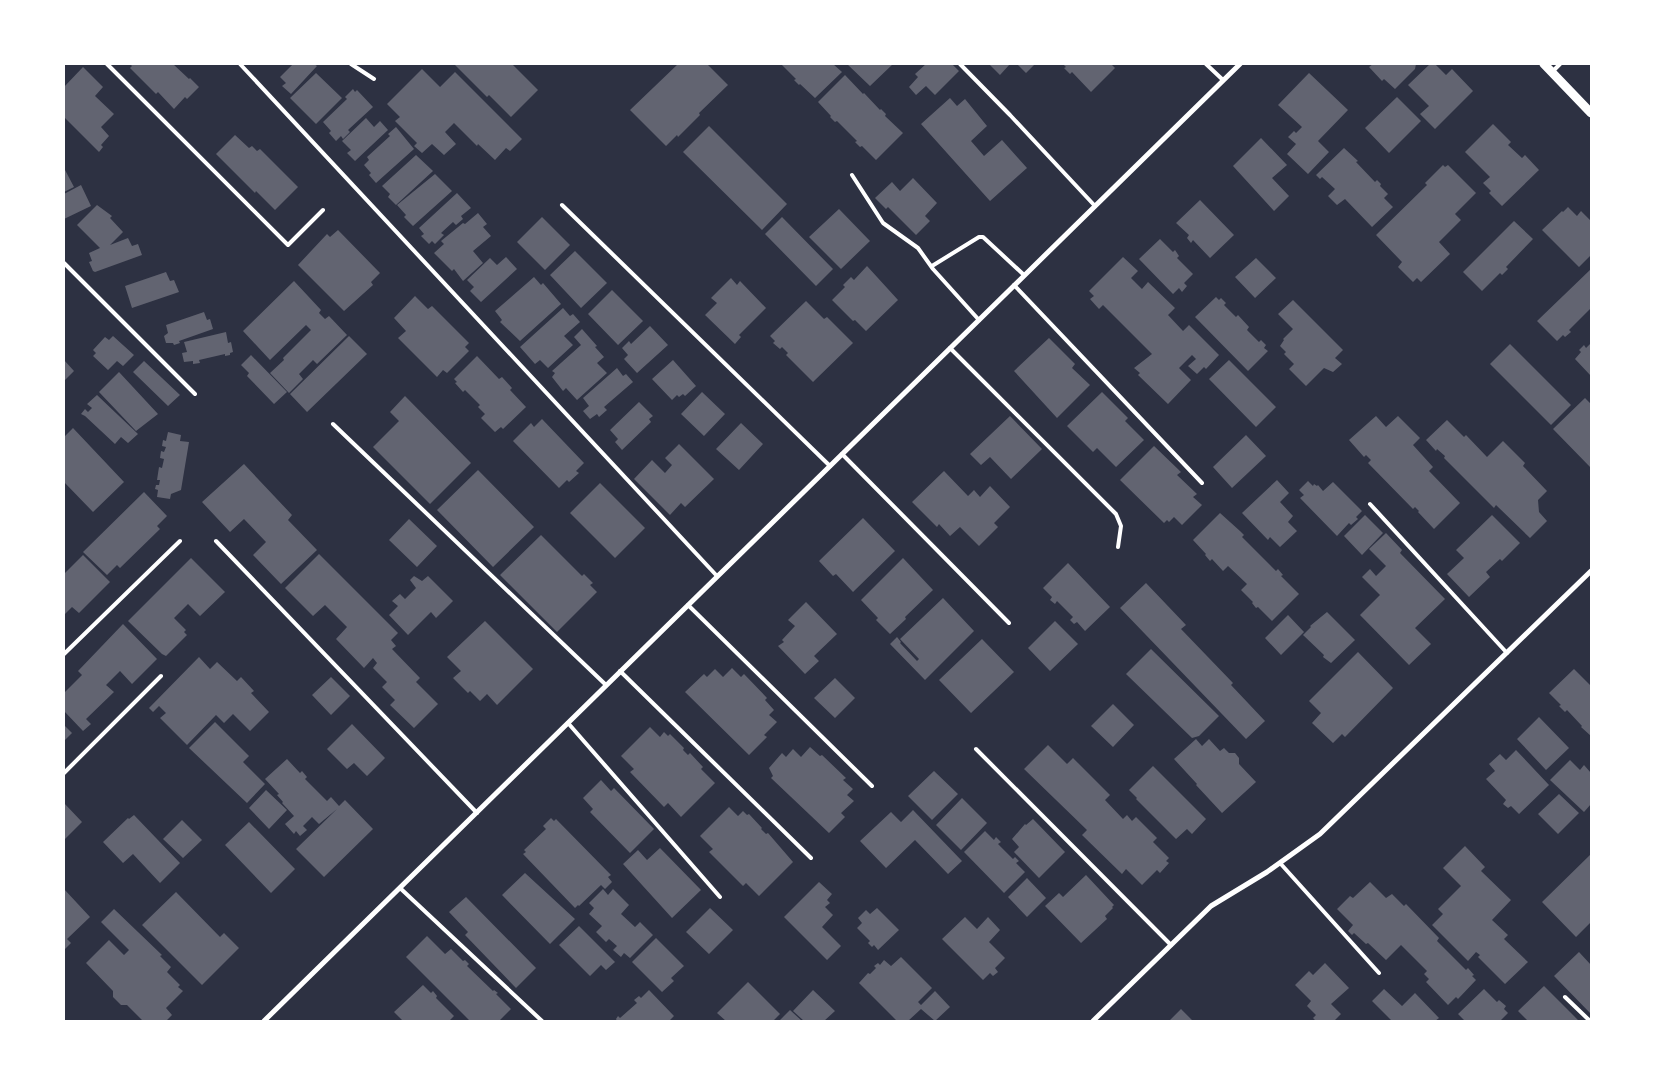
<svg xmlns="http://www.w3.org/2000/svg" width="1655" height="1085" viewBox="0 0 1655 1085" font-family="'Archivo Narrow',sans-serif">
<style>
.building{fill:#626471}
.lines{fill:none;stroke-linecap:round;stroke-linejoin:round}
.service{stroke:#fff;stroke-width:4}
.minor{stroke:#fff;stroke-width:5}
.tertiary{stroke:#fff;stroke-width:9}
</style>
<rect width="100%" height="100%" fill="#2d3142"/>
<path class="building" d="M130,64H173L189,79L190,78L199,87L187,99L185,97L174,109L158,92L156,94L130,68L132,66Z
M293,64H314L317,66L291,94L282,86L286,83L280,77Z
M457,64H512L538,90L511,117L489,95L487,97L455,65Z
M678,64H707L728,85L699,113L700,115L678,137L677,135L666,146L630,110Z
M781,64H833L842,72L815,98L800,84L799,85L794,80L796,79Z
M847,64H893L870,86Z
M926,64H952L959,71L935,95L926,86L916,95L909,87L918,77L915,74Z
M989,64H1010L1000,75Z
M1017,64H1035L1026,73Z
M1063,64H1111L1115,68L1091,92L1072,72L1070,74L1064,68L1066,67Z
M1373,64H1416L1415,69L1395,89L1384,79L1382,81L1369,67Z
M1430,64H1435L1446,75L1452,69L1473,91L1435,129L1420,114L1429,106L1408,85Z
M83,67L103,87L95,96L114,114L101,127L109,136L101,145L103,147L99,152L64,117V87Z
M422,69L440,87L455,72L522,139L510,151L506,148L495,160L478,144L477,146L454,123L445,132L456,144L444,155L432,144L422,153L414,146L417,143L395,121L400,117L387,104Z
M316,73L342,98L316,124L290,98Z
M1309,73L1348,110L1318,141L1329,152L1308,174L1287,154L1296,144L1288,137L1294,131L1296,133L1302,127L1278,105Z
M845,75L863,94L864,93L880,110L881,109L886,114L885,116L903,133L876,160L862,146L860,147L855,142L857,141L837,121L835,122L830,117L831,116L818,102Z
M353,89L355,92L357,90L373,107L348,130L350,132L343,139L341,136L336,141L329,133L331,131L323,122L347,99L345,97Z
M1397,97L1421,121L1389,153L1365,128Z
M950,98L957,106L965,99L987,126L971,141L984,156L1002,140L1027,168L990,201L921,124Z
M366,118L374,127L380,121L388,130L355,161L347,153L351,150L342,141Z
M1493,124L1511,142L1508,145L1522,158L1525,155L1539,170L1502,206L1489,193L1491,191L1483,183L1490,177L1465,152Z
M709,126L787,204L762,230L683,152Z
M396,127L414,149L376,183L369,175L371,173L364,165L369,160L367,157L390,136L388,134Z
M235,135L249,148L252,146L257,151L260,149L298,187L275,210L256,191L255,193L216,154Z
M1261,138L1287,165L1272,178L1289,196L1274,211L1233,166Z
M1344,148L1358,161L1356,162L1375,182L1377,180L1381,184L1380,186L1388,194L1384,198L1393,207L1372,227L1345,199L1337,205L1328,196L1335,189L1322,177L1320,179L1316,175Z
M416,155L433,171L396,205L388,197L390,194L382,186Z
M1443,165L1445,167L1448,165L1476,193L1455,214L1461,220L1439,242L1450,254L1421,282L1417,278L1413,282L1398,267L1402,262L1376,235L1427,185L1425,183Z
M64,168L74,187L64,192Z
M435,174L452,191L413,226L404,217L406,215L397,205Z
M913,178L937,203L925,216L930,221L916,235L888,207L886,209L875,198L892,182L900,191Z
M81,185L91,206L64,219V194Z
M457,193L471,208L461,216L463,219L456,225L453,222L441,233L444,235L435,244L432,241L429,244L421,236L424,234L419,228Z
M1200,200L1234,235L1210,258L1193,240L1191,243L1187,238L1189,235L1176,223Z
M97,205L112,216L110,218L123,232L110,245L128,238L132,246L138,244L142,255L95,272L93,271L89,262L92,261L89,253L100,248L77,225Z
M1568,207L1577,216L1581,211L1591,221V255L1579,267L1542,230L1562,211L1563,212Z
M839,209L870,241L841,269L809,237Z
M478,213L487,224L483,227L491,236L473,251L483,263L463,281L454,269L452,271L434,253L444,244L441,241L463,223L465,224Z
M542,217L570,245L545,270L517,242Z
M782,217L833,269L816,286L765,234Z
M1514,221L1533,239L1506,267L1508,269L1502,275L1500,273L1482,291L1463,272Z
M338,230L380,273L371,282L373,285L344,311L298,265L327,234L330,237Z
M1160,239L1173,252L1175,250L1179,256L1177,258L1193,274L1184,283L1187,286L1182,292L1179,288L1173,294L1139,259Z
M575,251L607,283L581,308L550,275Z
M506,257L517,269L481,302L470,291L474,287L467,280L490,258L497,265Z
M1123,257L1138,271L1131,278L1142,289L1148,282L1175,308L1168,315L1183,331L1189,325L1219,355L1206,369L1204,367L1197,374L1188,366L1196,359L1192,355L1179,368L1191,380L1168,404L1138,375L1140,373L1134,368L1152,354L1103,305L1099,309L1090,299L1094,296L1089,291Z
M1256,258L1276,278L1255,298L1235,277Z
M867,266L898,300L866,331L855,320L853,321L832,300L845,287L843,285L851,277L854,280Z
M1591,269V308L1569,330L1571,332L1565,337L1563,335L1557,341L1537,321Z
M166,272L170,281L174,280L179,292L132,308L125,286Z
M534,277L541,285L543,283L561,304L520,341L500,322L502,320L495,311Z
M731,278L737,285L740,281L766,308L739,335L741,337L735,344L705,315L717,303L711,298Z
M294,281L321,310L319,313L325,319L329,316L347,335L317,364L313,360L299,374L303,379L289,393L270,373L284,360L283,358L311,330L306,325L270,360L243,331Z
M612,290L643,321L618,345L588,314Z
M415,296L428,309L432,306L469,343L465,347L469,351L447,373L443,370L437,377L398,338L406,331L394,318Z
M1216,297L1219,300L1221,298L1226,303L1224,305L1236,317L1238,315L1249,327L1247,330L1259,342L1261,340L1266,345L1264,348L1268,351L1248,371L1195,317Z
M1293,300L1343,350L1335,358L1342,364L1333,372L1324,368L1306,386L1289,369L1294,364L1284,354L1286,352L1280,346L1284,340L1283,339L1293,329L1278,314Z
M806,301L824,319L827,317L853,343L813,382L786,355L788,353L782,347L780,349L773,343L775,341L770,336Z
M563,308L570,316L573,314L580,322L564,336L573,345L548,368L540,360L535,364L520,347Z
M204,312L207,320L210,319L213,329L179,341L180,343L174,345L173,343H166L164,336L168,333L166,325Z
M650,326L668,345L637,373L624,359L628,355L622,348L629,341L631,344Z
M582,329L597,346L595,347L604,357L597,363L607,373L577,400L566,388L563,391L552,377L555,373L552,371L581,345L574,337Z
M226,332L228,343L231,342L233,352L230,353V355L225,356V354L199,360L200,363L193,364V361L184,362L182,353L187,352L184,342Z
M113,336L134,355L123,366L117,361L108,370L93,356L96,353L93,350L105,337L109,340Z
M349,336L367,354L307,412L290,394Z
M1049,338L1075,364L1072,368L1090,385L1057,418L1014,371Z
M1591,343V376L1575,359L1581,352L1579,350L1584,345L1586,348Z
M1510,344L1571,405L1551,425L1490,364Z
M251,355L287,392L274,404L247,376L249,373L241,365Z
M477,356L499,379L502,377L512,388L510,390L526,407L503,429L501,427L495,432L481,418L485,414L478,407L480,405L465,390L463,392L455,383L457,382L454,379Z
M64,360L74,371L64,381Z
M673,360L696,386L685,396L683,394L679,397L677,395L672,400L652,379Z
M1229,360L1276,407L1256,427L1209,379Z
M144,361L180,395L168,406L133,372Z
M617,368L623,376L626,374L633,382L604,407L607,410L599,417L597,414L590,419L583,411L589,406L583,398Z
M119,372L158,414L136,431L99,392Z
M702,392L725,414L704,436L681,414Z
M1102,392L1128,418L1125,421L1144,440L1116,467L1097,448L1093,452L1067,426Z
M97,395L138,434L128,443L121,437L115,444L85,416L81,414L85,409L88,412L92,408L87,404Z
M405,396L471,463L430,504L373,447L399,421L390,412Z
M1585,398L1591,404V468L1553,429Z
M639,402L653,416L649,419L651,422L622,450L615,442L618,439L610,430Z
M1010,416L1042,449L1011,479L990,457L981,465L970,454Z
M1376,416L1386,427L1398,416L1420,438L1413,445L1433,467L1429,471L1460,503L1434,529L1418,512L1419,511L1415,507L1413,509L1368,463L1371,460L1366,455L1364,457L1349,440Z
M542,419L584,463L576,471L579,473L569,482L567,480L559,488L513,441L531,423L534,427Z
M1447,420L1464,437L1466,435L1487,457L1503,441L1525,463L1523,466L1547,491L1538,500L1539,512L1547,521L1530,538L1496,505L1494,508L1444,458L1445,456L1437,449L1436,451L1426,440Z
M741,423L763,444L739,470L716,449Z
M73,428L124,482L93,512L64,482V437Z
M168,432L181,435L180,441L189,442L181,490L171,494L170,499L157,497L158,490L155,489L156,485H159L160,480H157L159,467L162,468L164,459L160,458L161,451L164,452L166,447L162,446L163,440L166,441Z
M1246,435L1266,456L1232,488L1213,467Z
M679,444L714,479L685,507L681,503L670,515L634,479L652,460L665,473L672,465L665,458Z
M1154,446L1181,472L1177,475L1197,494L1193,497L1202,505L1182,525L1174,517L1169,522L1167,520L1164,523L1120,480Z
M244,464L292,515L288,520L317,550L281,584L253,555L266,542L244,519L230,532L202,502Z
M478,470L534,527L493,567L437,510Z
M944,471L968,496L974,490L980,497L990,486L1010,507L994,523L998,527L979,546L960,527L950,536L939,524L937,527L912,502Z
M1277,480L1289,493L1280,502L1293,516L1288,522L1297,531L1280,547L1270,537L1268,540L1242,513Z
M1308,481L1313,486L1314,484L1317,486L1318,485L1323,491L1333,482L1362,511L1356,517L1358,519L1351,525L1349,523L1337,536L1300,498L1304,495L1299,490Z
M600,483L645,528L615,558L570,513Z
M144,492L167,516L157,526L160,529L120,568L117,565L107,575L83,552Z
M1220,513L1240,531L1244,535L1242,537L1276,571L1278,569L1283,575L1281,576L1299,594L1272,621L1258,607L1256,608L1252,603L1253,602L1241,590L1247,584L1228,566L1223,571L1212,559L1210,561L1205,555L1206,554L1193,540Z
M1365,515L1383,533L1362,555L1344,536Z
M1492,515L1520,543L1502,561L1500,559L1486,572L1490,577L1469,597L1447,574L1464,558L1456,550Z
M863,518L895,551L853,592L836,574L833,576L819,561Z
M409,519L437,546L417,567L389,540Z
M1386,533L1402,550L1400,553L1445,599L1415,628L1431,644L1409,665L1360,615L1380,595L1362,577L1370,569L1376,576L1386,566L1369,549Z
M541,535L582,576L584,574L593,583L590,585L597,592L557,632L500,575Z
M319,554L398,633L391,640L396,646L392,649L420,678L416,682L438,704L414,728L390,705L395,700L382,687L387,682L373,668L377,663L373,658L364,668L336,639L347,627L325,605L313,616L285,588Z
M83,555L110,582L79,613L72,607L64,615V574Z
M191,558L225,592L200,616L188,604L174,618L186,630L184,632L187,635L166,656L162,654L128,621Z
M903,558L933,590L905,617L906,619L890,634L876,620L878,618L861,600Z
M1068,563L1110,607L1085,631L1077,622L1074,624L1070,620L1073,617L1057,601L1055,604L1050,600L1052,597L1043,588Z
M414,576L422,581L428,576L453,601L436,618L431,612L408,635L389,615L398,606L392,601L400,594L405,599L416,588L410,580Z
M1146,583L1186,625L1181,629L1233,683L1231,685L1265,721L1246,739L1120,608Z
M943,598L974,631L925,680L890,644L897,637L901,642L900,643L917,661L919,659L900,639Z
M806,602L837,634L814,656L819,661L805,674L778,646L784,642L782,640L795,626L788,620Z
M1327,612L1355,640L1331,663L1323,657L1324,655L1303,635L1311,627L1310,626Z
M1288,615L1304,632L1281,655L1265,638Z
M485,621L533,669L497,705L487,694L480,701L470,691L468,693L453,678L461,671L447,657Z
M1055,621L1078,644L1050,671L1028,648Z
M123,624L157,659L132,684L120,671L106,685L114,692L86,719L91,724L83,731L64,711V693L82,675L78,671Z
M982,639L1014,672L971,713L939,680Z
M1151,649L1219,716L1199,736L1192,738L1126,674Z
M1358,652L1393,688L1345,737L1342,734L1333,743L1312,723L1321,713L1309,701Z
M199,657L210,669L217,662L237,681L241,677L254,691L251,693L269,712L250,731L233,714L224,723L216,715L187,745L160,718L166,713L159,706L153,712L149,708Z
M732,668L741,677L744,674L767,698L765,700L774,710L769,715L777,722L764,735L767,737L749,755L685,692L704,674L707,677L715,669L723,677Z
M1574,669L1591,686V736L1581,727L1582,726L1567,710L1565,712L1559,706L1561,705L1549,693Z
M331,677L350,696L331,715L312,695Z
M835,678L855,698L835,718L814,698Z
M1113,704L1134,725L1113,747L1091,726Z
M1539,717L1569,748L1546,770L1517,739Z
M215,722L249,756L243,762L265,784L247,803L189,748Z
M352,724L385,758L367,776L354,763L347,769L327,749Z
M64,725L72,733L64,741Z
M650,727L660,737L664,732L668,736L670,734L684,748L683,750L688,755L690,753L703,767L701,769L715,783L681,817L668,803L664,807L630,772L634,769L621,756Z
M1196,739L1202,746L1209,739L1220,751L1224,748L1229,753H1235L1239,758V764L1256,782L1222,813L1196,785L1197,784L1174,759Z
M1048,745L1067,764L1073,758L1110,795L1105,800L1123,819L1127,815L1132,821L1136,817L1157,838L1153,842L1169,858L1166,861L1169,863L1160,873L1157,870L1142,885L1126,869L1122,874L1082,835L1087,830L1024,769Z
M810,747L820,756L822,755L846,778L843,780L853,789L847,795L854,801L841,813L845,817L829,833L771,778L773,776L769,768L782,753L786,757L793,749L801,757Z
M1516,750L1549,785L1519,814L1511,806L1508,808L1503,804L1506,800L1486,779L1495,771L1489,764L1500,754L1506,760Z
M287,759L300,773L302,771L307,777L305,779L327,801L331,797L339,806L345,800L373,829L324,877L296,849L337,809L319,824L312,817L303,826L307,830L300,836L296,831L294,834L285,824L294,816L282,803L283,802L277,795L279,794L265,779Z
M1570,760L1580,770L1584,765L1591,773V804L1584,812L1550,780Z
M1153,766L1206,819L1192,834L1187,829L1176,839L1136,799L1137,798L1129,790Z
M934,771L958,794L932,820L908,796Z
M601,780L611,791L614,788L654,829L630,853L590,812L593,809L583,798Z
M266,790L287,810L269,829L249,808Z
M1559,794L1579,813L1558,834L1538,814Z
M962,798L987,823L961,850L936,825Z
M64,803L82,822L64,840Z
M729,807L738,816L743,811L747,815L749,814L762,828L761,829L766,834L768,833L793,862L759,896L746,883L743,886L709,852L713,849L700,836Z
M913,810L962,861L948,874L915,840L886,868L860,841L891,812L901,822Z
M134,815L180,863L160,883L133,854L123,863L103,842L128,818L129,819Z
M551,818L554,821L556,819L611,875L608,877L612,882L605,889L601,885L579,906L578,905L575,908L523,854L526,852L524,850L546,829L543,826Z
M1033,819L1065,852L1039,878L1014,852L1019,847L1012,839L1025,824L1026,825Z
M182,820L202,840L183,858L163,839Z
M249,822L295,869L271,893L225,845Z
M985,831L994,840L996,837L1001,842L998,844L1013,859L1015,857L1019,861L1016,863L1025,872L1004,893L964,852Z
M1465,846L1485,867L1481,871L1511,900L1492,920L1508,935L1504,939L1528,962L1505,984L1478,957L1480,955L1476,952L1468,961L1432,925L1443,914L1438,909L1461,886L1443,868Z
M660,848L701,890L672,918L623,864L638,850L647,860Z
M1591,854V922L1576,937L1542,902Z
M525,873L575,919L550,944L502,895Z
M1086,875L1114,905L1112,907L1113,908L1105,916L1107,919L1081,943L1045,906L1059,893L1063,897Z
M1027,878L1046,898L1027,917L1008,897Z
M819,882L832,894L827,900L830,903L825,907L833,915L822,927L841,946L827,960L784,917Z
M1370,882L1386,898L1392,894L1404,906L1406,904L1439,938L1437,941L1466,970L1468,968L1474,975L1472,976L1476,980L1458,999L1456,997L1448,1005L1426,982L1429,979L1424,974L1427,971L1401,945L1386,960L1368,943L1366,944L1354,933L1352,935L1348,931L1353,925L1337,909L1350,896L1353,898Z
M64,889L90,917L67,939L71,943L64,950Z
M603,889L608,895L613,889L629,905L621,914L635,927L640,922L653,935L630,958L624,953L621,957L613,950L617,946L609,939L606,942L596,932L602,926L589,914L594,908L589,903Z
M176,892L220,937L224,933L239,948L202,985L142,925Z
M466,897L536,968L516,988L465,935L468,932L449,912Z
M710,908L733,930L709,954L686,932Z
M877,908L899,930L878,950L874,945L872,947L868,943L870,941L857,928L862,923L858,918L866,910L870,914Z
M114,909L162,955L160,956L171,967L167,972L180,985L178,987L183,991L166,1008L172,1015L166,1021H143L127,1005H121L113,997V991L86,963L109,940L124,955L129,950L101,922Z
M965,917L977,929L988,917L1000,930L989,942L1005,958L995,968L998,972L993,976L990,973L983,980L942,939Z
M579,926L615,962L606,970L601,965L590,976L559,945Z
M427,936L445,954L451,949L463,961L465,960L469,964L467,966L493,991L494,990L498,993L496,994L511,1009L499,1021H470L406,957Z
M656,938L684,966L671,978L674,981L662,992L632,962Z
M1579,952L1591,965V1014L1554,976Z
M901,957L932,988L918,1002L921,1005L935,991L950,1007L935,1021L921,1009L908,1021H901L899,1020L897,1021L859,983L868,973L870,974L876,968L874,966L878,963L880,965L884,960L891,966Z
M1325,963L1349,988L1331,1004L1341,1014L1334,1021H1316L1313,1018L1316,1015L1307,1006L1311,1001L1295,985L1309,971L1313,975Z
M748,982L780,1014L773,1021H726L717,1013Z
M423,985L431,993L433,991L437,996L436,998L454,1016L449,1021H401L402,1020L394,1012Z
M1544,986L1579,1021H1528L1518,1011Z
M1384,989L1402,1006L1415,993L1439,1018L1435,1021H1392L1372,1001Z
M1484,989L1497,1002L1499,1000L1506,1006L1504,1009L1508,1013L1500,1021H1465L1458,1014Z
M649,990L674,1016L669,1021H617L616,1019L618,1016L620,1018L637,1003L634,1000L639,996L641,998Z
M813,990L835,1011L824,1021H804L793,1011Z
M1181,1009L1193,1021H1169Z
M790,1010L802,1021H779Z"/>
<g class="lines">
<path class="service" d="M107,64L288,245L323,210
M240,64L717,576
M351,64L374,79
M960,64L1010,115L1095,206
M1206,64L1223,80
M1552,72L1560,64
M852,175L883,223L918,248L933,269L979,320
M562,205L830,466
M64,263L195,394
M932,266L979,237H983L1024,275
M1014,285L1202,483
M950,348L1116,514L1121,526L1118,547
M333,424L606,685
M842,454L1009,623
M1370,504L1507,653
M216,541L477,813
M688,605L872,786
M64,654L180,541
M620,671L811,858
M568,723L720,897
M976,749L1171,945
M64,773L161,676
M1280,863L1379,973
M400,888L542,1021
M1565,997L1590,1021"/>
<path class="minor" d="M264,1021L1240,64
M1093,1021L1211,906L1267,872L1320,834L1591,571"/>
<path class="tertiary" d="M1544,64L1591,113"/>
</g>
<rect width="1655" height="1085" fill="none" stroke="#ffffff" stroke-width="130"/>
</svg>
